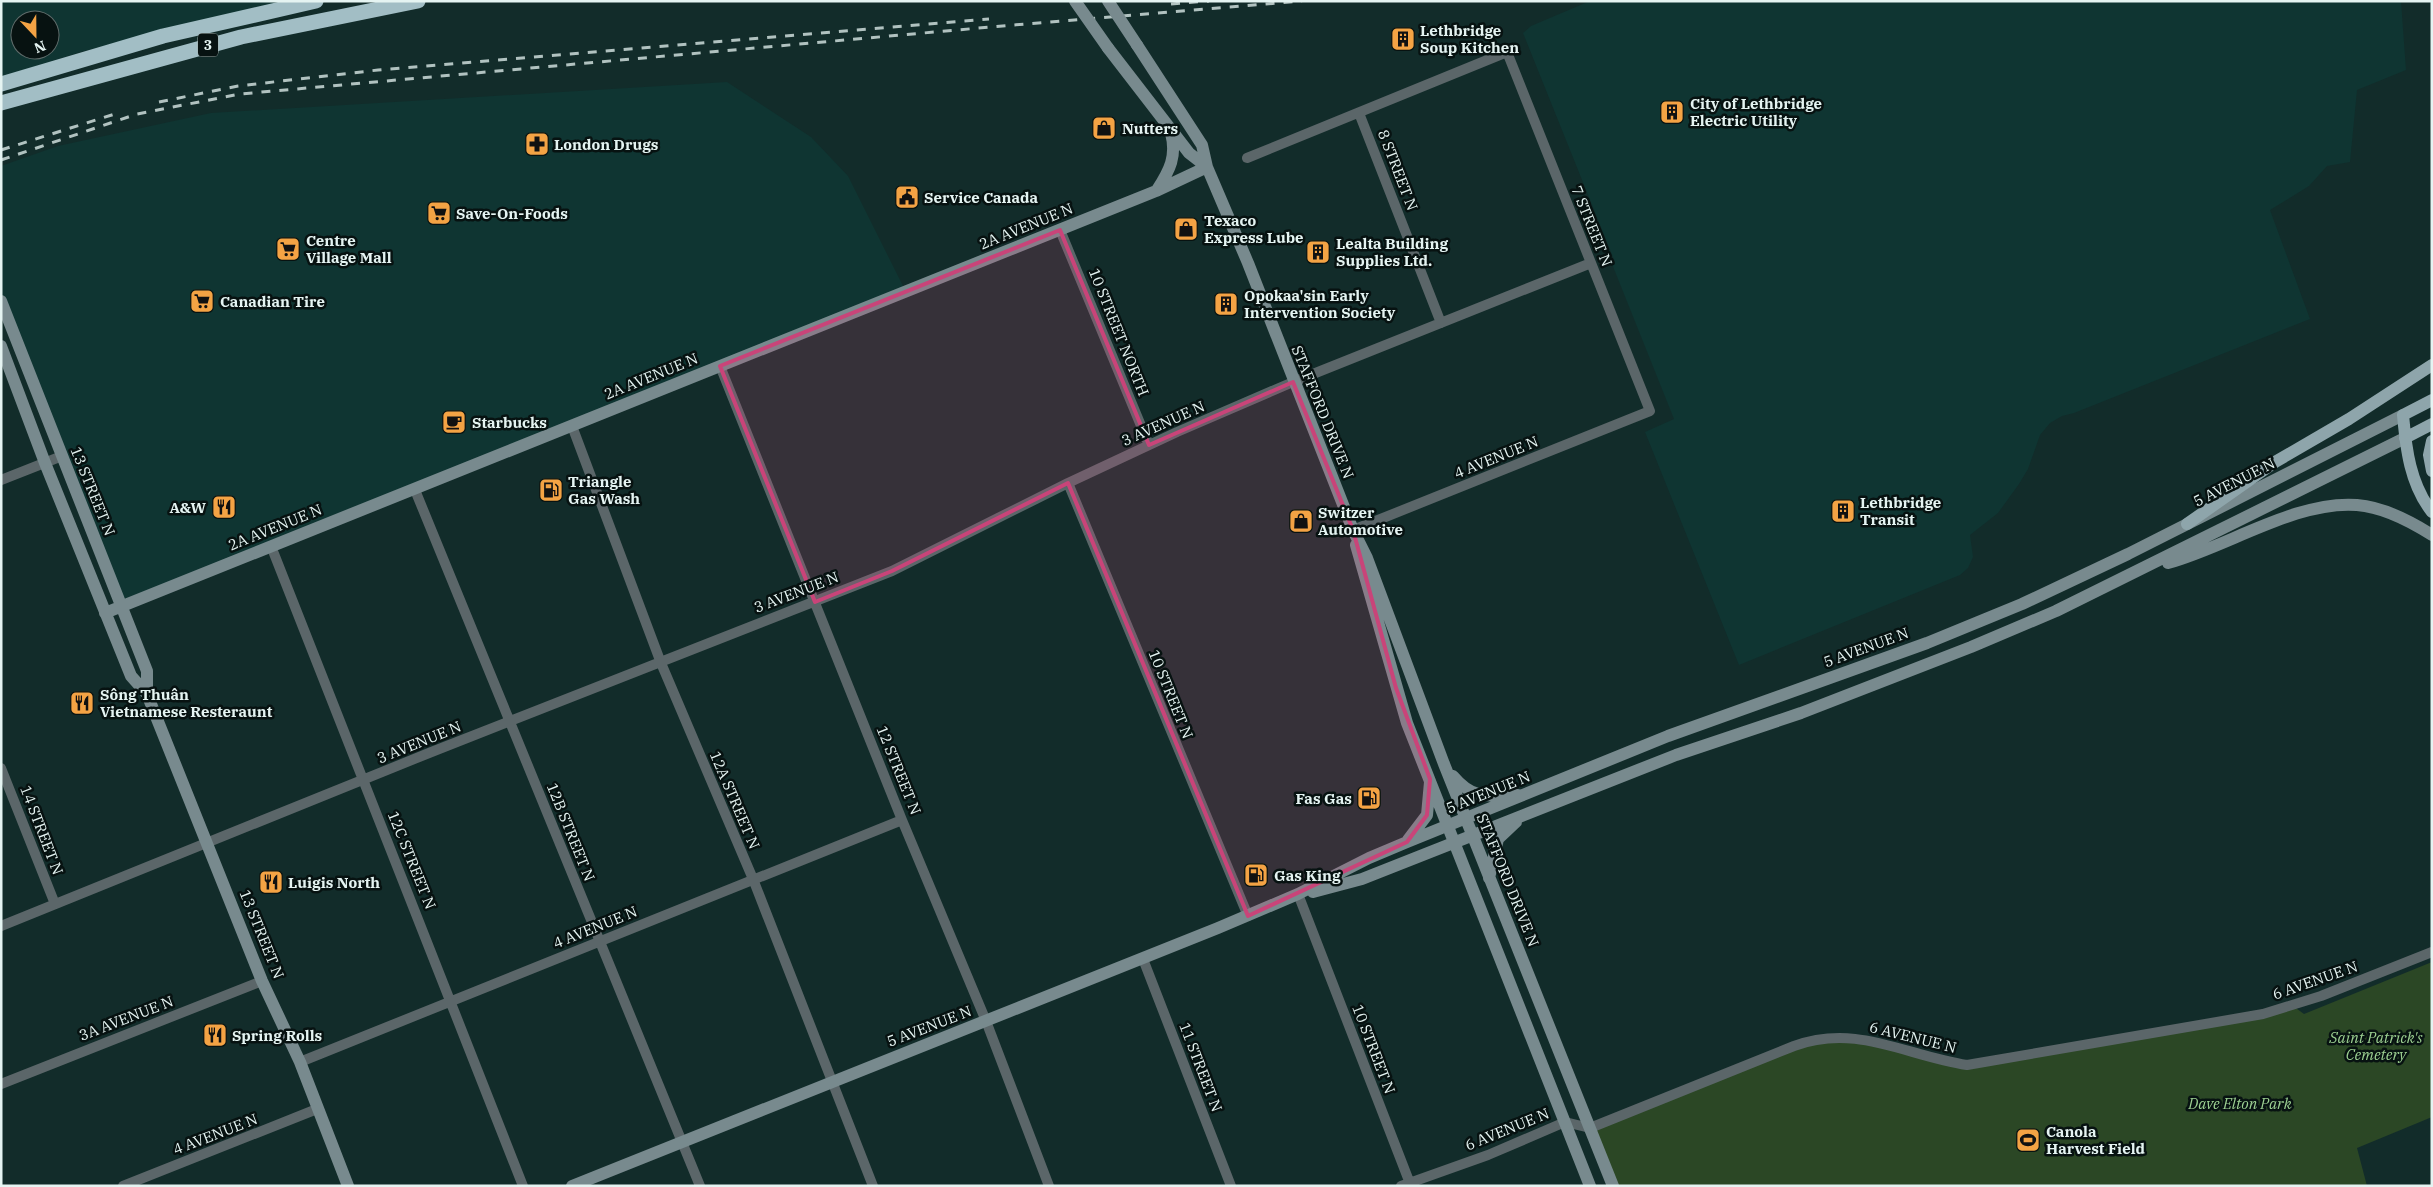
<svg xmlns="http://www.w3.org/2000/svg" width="2433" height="1187" viewBox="0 0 2433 1187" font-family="'IBM Plex Serif',serif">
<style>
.built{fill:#0f3532;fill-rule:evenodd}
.green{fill:#2b4725}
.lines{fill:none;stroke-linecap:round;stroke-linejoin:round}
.street{stroke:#5b6669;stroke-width:10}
.secondary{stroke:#788a8e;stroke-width:12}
.primary{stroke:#8ea5ab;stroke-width:12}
.highway{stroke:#a2bec5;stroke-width:15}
.rail{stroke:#b1c2c0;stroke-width:3;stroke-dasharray:9 9;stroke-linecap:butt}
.secondary-bridge{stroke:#788a8e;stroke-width:12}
.marked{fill:#c94479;fill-opacity:0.2;stroke:#c94479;stroke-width:4;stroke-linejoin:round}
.labels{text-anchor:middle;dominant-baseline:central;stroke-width:5;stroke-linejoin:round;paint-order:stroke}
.shield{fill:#071211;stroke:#a2b0ae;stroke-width:1}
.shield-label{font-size:14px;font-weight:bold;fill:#e5f4f2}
.poi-label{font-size:15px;font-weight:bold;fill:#e5f4f2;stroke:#071211;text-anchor:start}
.street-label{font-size:15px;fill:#e5f4f2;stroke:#071211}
.park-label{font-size:15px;font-style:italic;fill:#9dd192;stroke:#071211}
</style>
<rect width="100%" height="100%" fill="#122c2a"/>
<path class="built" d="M1,1H294L223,15L81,52L1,77ZM20,20H50V50H20Z
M1590,1H2401L2406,70L2357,90L2350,162L2327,166L2309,186L2270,210L2310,319L2074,413L2062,416L2050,423L2040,435L2028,469L2019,484L1998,513L1970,535L1973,557L1968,568L1960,575L1739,665L1645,432L1674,419L1612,264L1615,262L1523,33L1531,26Z
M727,82L811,137L848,176L906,292L123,604L1,301V166L58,146L211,113Z"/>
<path class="green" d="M2432,962V1117L2357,1148L2367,1186H1613L1590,1128L1794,1046L1843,1037L1967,1065L2293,1006L2304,1014Z"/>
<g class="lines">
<path class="street" d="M1359,113L1441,323
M1247,158L1507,52L1650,411L1353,530
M1060,230L1149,445
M720,366L902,820L986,1021L1049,1186
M572,426L661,663L753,879L873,1186
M1,480L62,456
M1068,483L1248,916
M415,490L700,1186
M271,546L523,1186
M1,768L55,904
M1298,894L1411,1186
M1,926L434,751L892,571L1068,483L1177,432L1293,382L1591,263
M1143,959L1231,1186
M300,1062L902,820
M1,1084L262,981
M123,1186L317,1109
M1401,1186L1488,1155L1565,1122L1590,1128L1794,1046C1857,1023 1906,1056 1967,1065L2263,1014L2321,996L2432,952"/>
<path class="secondary" d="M1137,45L1202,145L1207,167L1248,263L1353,530L1367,558L1444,764L1613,1186
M1108,48L1189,153L1207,167
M1157,190C1170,170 1177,156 1171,133
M1,301L147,671V694
M1,346L45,463L131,676L147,694L262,981L300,1062L348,1186
M1356,545L1407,723L1590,1186
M2168,563C2227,547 2297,500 2357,505C2384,507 2410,521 2432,535
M105,613L1156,191L1207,167
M1453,776C1474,801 1489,795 1518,795
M1408,840L1427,815L1430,782
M1489,878L1498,839L1516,822
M1313,892L1362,879L1676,755L1801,713L1971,647L2056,611L2405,438
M572,1186L1218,928L1298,894L1369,858L1407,842L1668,736L1927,643L2022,604L2128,554L2403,415"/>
<path class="primary" d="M2432,400L2403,415C2406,449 2410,484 2432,512
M2405,438L2432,424
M2432,441L2429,455L2432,471
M2187,524L2275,462L2349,419L2432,365"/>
<path class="highway" d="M1,84L163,36L316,1
M1,103L241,37L418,1"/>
<path class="rail" d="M1171,4L1209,1
M159,102L238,86L378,70L989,19
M1,150L118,113
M1,160L137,114L240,94L1013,25L1302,1"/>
<path class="secondary-bridge" d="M1075,1L1108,48
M1108,1L1137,45"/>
</g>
<path class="marked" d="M1060,230L1149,445L1293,382L1353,530L1396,688L1430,779L1427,815L1407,842L1248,916L1068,483L892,571L815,602L720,366Z"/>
<defs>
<g id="building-square" transform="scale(1.25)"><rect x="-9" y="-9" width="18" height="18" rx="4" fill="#f4a344" stroke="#071211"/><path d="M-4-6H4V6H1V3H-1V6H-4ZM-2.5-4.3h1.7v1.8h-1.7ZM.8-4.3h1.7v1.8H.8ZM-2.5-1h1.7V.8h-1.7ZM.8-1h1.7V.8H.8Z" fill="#111"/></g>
<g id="shop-square" transform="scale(1.25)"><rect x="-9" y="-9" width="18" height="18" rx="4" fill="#f4a344" stroke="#071211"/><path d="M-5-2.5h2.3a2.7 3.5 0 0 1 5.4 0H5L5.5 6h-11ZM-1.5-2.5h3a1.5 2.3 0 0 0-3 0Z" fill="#111"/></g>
<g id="pharmacy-square" transform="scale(1.25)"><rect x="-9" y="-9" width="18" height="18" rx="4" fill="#f4a344" stroke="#071211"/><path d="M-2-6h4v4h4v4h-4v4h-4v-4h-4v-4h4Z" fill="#111"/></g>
<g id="civic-square" transform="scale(1.25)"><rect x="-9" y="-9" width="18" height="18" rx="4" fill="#f4a344" stroke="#071211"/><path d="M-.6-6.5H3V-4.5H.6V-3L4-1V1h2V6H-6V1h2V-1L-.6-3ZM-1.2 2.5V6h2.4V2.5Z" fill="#111"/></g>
<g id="supermarket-square" transform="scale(1.25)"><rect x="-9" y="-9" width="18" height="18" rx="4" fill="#f4a344" stroke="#071211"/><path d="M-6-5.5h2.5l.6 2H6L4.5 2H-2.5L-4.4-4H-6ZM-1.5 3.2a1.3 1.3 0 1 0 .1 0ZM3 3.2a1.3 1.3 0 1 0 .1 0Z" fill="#111"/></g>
<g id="cafe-square" transform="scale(1.25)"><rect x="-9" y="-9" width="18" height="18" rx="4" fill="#f4a344" stroke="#071211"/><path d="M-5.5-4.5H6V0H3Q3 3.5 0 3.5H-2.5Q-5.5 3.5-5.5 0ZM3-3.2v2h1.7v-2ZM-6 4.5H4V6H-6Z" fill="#111"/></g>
<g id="fuel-square" transform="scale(1.25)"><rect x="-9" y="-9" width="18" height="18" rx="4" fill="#f4a344" stroke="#071211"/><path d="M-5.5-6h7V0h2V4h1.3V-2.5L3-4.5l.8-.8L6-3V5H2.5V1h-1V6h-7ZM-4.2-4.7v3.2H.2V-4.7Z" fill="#111"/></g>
<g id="restaurant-square" transform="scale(1.25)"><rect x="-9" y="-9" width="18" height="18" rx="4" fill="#f4a344" stroke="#071211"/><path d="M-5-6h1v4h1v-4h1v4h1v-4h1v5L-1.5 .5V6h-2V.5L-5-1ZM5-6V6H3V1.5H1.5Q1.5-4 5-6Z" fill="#111"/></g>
<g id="stadium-square" transform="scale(1.25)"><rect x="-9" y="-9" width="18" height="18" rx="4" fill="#f4a344" stroke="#071211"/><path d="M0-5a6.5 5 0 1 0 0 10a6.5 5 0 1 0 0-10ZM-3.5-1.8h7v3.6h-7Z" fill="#111"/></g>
</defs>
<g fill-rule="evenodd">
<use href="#building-square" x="1403" y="39"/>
<use href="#building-square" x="1672" y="112"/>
<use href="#shop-square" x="1104" y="128"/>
<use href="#pharmacy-square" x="537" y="144"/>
<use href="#civic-square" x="907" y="197"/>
<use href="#supermarket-square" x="439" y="213"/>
<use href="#shop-square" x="1186" y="229"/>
<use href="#supermarket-square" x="288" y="249"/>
<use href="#building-square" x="1318" y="252"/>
<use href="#supermarket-square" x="202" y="301"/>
<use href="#building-square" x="1226" y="304"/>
<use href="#cafe-square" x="454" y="422"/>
<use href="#fuel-square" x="551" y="490"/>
<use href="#restaurant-square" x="224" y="507"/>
<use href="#building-square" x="1843" y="511"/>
<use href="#shop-square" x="1301" y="521"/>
<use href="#restaurant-square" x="82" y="703"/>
<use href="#fuel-square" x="1369" y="798"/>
<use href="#fuel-square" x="1256" y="875"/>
<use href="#restaurant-square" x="271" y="882"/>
<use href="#restaurant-square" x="215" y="1035"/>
<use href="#stadium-square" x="2028" y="1140"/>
</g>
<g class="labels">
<rect class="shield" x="198" y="33.5" width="20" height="23" rx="4"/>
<g class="shield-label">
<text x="208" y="45">3</text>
</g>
<g class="poi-label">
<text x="1420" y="30">Lethbridge<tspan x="1420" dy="17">Soup Kitchen</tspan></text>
<text x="1690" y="103">City of Lethbridge<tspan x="1690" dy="17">Electric Utility</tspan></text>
<text x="1122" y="128">Nutters</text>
<text x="554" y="144">London Drugs</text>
<text x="924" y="197">Service Canada</text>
<text x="456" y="213">Save-On-Foods</text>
<text x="1204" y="220">Texaco<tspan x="1204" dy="17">Express Lube</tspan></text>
<text x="306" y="240">Centre<tspan x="306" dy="17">Village Mall</tspan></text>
<text x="1336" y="243">Lealta Building<tspan x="1336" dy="17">Supplies Ltd.</tspan></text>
<text x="1244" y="295">Opokaa'sin Early<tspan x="1244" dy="17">Intervention Society</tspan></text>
<text x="220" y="301">Canadian Tire</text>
<text x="472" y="422">Starbucks</text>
<text x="568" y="481">Triangle<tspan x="568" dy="17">Gas Wash</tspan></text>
<text x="1860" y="502">Lethbridge<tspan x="1860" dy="17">Transit</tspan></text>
<text x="206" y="507" text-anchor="end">A&amp;W</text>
<text x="1318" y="512">Switzer<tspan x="1318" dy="17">Automotive</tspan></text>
<text x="100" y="694">Sông Thuân<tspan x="100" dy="17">Vietnamese Resteraunt</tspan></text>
<text x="1352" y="798" text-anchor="end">Fas Gas</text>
<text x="1274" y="875">Gas King</text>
<text x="288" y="882">Luigis North</text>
<text x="232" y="1035">Spring Rolls</text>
<text x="2046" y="1131">Canola<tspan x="2046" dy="17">Harvest Field</tspan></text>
</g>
<g class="street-label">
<text transform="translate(1398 170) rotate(69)">8 STREET N</text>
<text transform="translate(1026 226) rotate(-22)">2A AVENUE N</text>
<text transform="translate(1592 226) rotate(68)">7 STREET N</text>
<text transform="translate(1119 332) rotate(68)">10 STREET NORTH</text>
<text transform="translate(651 376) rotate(-22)">2A AVENUE N</text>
<text transform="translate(1323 412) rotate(68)">STAFFORD DRIVE N</text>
<text transform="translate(1163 423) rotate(-24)">3 AVENUE N</text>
<text transform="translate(1496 457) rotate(-22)">4 AVENUE N</text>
<text transform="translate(2234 482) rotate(-27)">5 AVENUE N</text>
<text transform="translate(93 491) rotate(68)">13 STREET N</text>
<text transform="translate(275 527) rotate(-22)">2A AVENUE N</text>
<text transform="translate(796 592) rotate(-21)">3 AVENUE N</text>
<text transform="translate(1866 647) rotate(-20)">5 AVENUE N</text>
<text transform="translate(1171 694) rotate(68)">10 STREET N</text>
<text transform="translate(419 742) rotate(-22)">3 AVENUE N</text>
<text transform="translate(899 770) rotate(68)">12 STREET N</text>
<text transform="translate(1488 792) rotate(-22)">5 AVENUE N</text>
<text transform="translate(735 800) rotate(67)">12A STREET N</text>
<text transform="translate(42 830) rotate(69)">14 STREET N</text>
<text transform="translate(571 832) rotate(68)">12B STREET N</text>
<text transform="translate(412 860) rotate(68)">12C STREET N</text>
<text transform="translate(1508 880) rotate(68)">STAFFORD DRIVE N</text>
<text transform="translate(595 927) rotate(-22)">4 AVENUE N</text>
<text transform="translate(262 934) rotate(68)">13 STREET N</text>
<text transform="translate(2315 980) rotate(-19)">6 AVENUE N</text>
<text transform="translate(126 1018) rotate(-21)">3A AVENUE N</text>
<text transform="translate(929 1026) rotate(-21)">5 AVENUE N</text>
<text transform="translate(1913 1037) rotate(14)">6 AVENUE N</text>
<text transform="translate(1374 1049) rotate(69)">10 STREET N</text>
<text transform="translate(1201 1067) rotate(69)">11 STREET N</text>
<text transform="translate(1507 1129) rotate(-22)">6 AVENUE N</text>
<text transform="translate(215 1134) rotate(-21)">4 AVENUE N</text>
</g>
<g class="park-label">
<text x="2376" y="1037">Saint Patrick's<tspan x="2376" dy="17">Cemetery</tspan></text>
<text x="2240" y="1103">Dave Elton Park</text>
</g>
</g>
<rect width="2433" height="1187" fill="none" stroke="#e5f4f2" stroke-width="5"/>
<g transform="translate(35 35) rotate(158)"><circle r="24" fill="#071211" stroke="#606c6b"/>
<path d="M0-4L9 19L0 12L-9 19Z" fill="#f4a344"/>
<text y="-8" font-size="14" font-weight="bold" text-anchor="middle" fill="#e5f4f2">N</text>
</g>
</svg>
